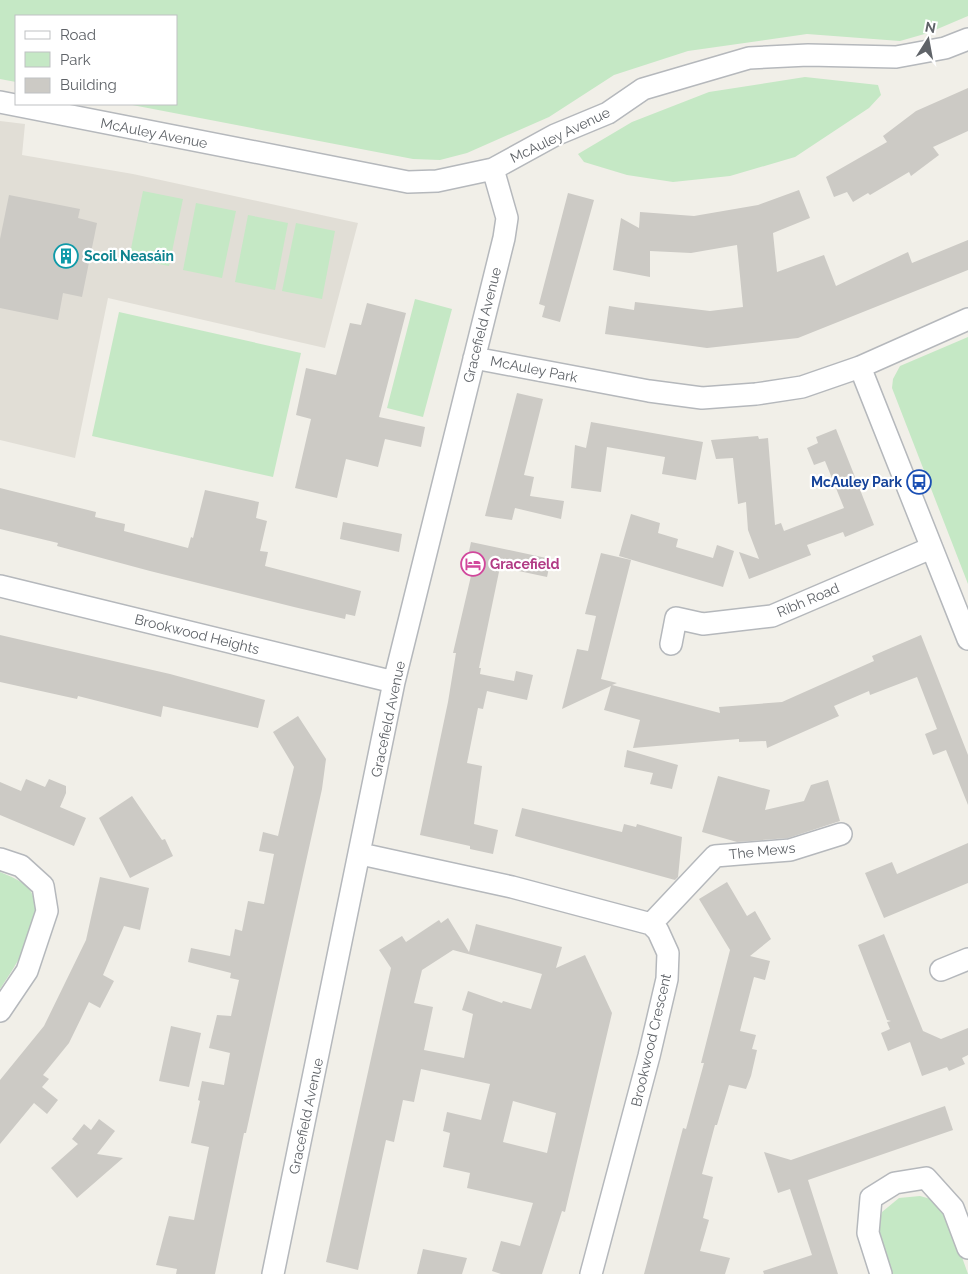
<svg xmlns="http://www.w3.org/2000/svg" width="968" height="1274" viewBox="0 0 968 1274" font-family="Raleway,sans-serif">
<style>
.education{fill:#e1ded6}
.green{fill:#c5e8c5}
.building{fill:#cccac5;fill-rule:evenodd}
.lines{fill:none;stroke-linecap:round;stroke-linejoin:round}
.minor-casing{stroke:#b5b8bc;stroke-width:24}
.minor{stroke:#fff;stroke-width:21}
.labels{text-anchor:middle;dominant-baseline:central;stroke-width:4.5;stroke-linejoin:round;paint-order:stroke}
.street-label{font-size:14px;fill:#5f6368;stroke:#fff}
.culture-label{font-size:14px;font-weight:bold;fill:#0d838f;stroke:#fff;text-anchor:start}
.transit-label{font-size:14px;font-weight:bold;fill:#164399;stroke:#fff;text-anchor:end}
.hotel-label{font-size:14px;font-weight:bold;fill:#b23c85;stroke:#fff;text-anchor:start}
</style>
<rect width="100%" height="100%" fill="#f1efe8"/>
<path class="education" d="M0,121L25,124L22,155L133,174L358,223L325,348L108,298L75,458L0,440Z"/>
<path class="green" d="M0,0H968V16L928,33L900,41L807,34L688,51L614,75L549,117L467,153L440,160L413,159L127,104H176V16H16V82L0,79Z
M805,77L878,85L881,95L869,108L795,157L730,176L673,182L627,175L584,162L578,154L632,122L709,92Z
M143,191L183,199L169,266L129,258Z
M196,203L236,211L222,278L183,270Z
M248,215L288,223L275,290L235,282Z
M296,223L335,231L322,299L282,291Z
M415,299L452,309L423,417L387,408Z
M119,312L301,353L273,477L92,436Z
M968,337V584L892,388L893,379L900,366Z
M0,872C9,876 24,881 30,890C48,918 16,965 0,989Z
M920,1196L938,1201L949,1221L968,1274H892L878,1228L882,1212L899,1198Z"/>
<path class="building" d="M968,88V131L933,147L939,155L911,176L909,172L870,195L868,193L853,202L847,192L834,197L826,177L887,142L883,136L916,111Z
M799,190L810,218L773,233L777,272L824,255L836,286L908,252L912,263L968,240V270L798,338L707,348L605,334L609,306L634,310L635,302L710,311L743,307L737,245L691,253L650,251V277L613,270L621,218L639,228L640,212L694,216L758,205Z
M568,193L594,200L560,322L542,317L545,306L539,304Z
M9,195L80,209L78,218L97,223L82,297L63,293L58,320L0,308V239Z
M367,303L406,313L379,417L425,427L421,447L385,439L378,467L346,459L337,498L295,488L311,419L296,415L306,368L336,375L350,323L361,325Z
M517,393L543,399L524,475L534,477L530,496L564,501L561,519L515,508L512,520L485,516Z
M591,422L703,442L696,480L662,474L665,457L607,447L601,492L571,488L575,445L586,448Z
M836,429L874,525L845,537L843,532L807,545L811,555L749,579L739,552L759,559L748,530L746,502L738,504L733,458L716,459L711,440L758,436L759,439L768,438L775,525L781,523L784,531L844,508L825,461L814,465L807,448L818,443L816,437Z
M0,488L96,512L95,517L125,524L124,531L188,548L191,537L193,538L205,490L259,502L256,518L267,521L260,551L268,552L265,566L361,591L355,616L346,614L345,619L294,607L150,571L57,546L58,543L0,529Z
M631,514L660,523L658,533L678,539L676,547L713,558L717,545L734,551L723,587L619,556Z
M343,522L402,534L399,552L340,539Z
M471,542L551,559L547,577L500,567L479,668H481L480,674L514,681L516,671L533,675L527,700L487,691L483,709L478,708L467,763L482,766L474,824L498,830L493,854L470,849V846L420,835L448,702L456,653H453L474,563L467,561Z
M601,553L631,560L601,679L617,683L612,685L720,713L719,707L782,702L874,661L872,656L921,635L968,755V805L946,750L933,755L925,734L937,729L917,677L870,695L869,691L834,706L839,716L767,748L766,741L739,742V739L633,748L640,720L604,710L611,686L562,709L577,649L588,651L596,616L585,614Z
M0,635L170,674L265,700L258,728L163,706L161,717L78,696L77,699L0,682Z
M298,716L326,759L322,789L246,1133H244L215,1274H176L177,1269L156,1265L169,1216L194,1220L209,1147L191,1143L200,1101L198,1100L202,1081L224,1085L230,1053L209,1048L217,1015L231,1016L239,980L230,978L231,973L188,962L191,948L230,956L235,929L242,931L248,901L264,904L274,854L259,851L263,832L278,836L294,767L273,732Z
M627,750L678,765L672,789L650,784L653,773L624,767Z
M718,776L770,790L765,810L804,801L811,785L828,780L840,821L788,838L737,842L702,832Z
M26,779L45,787L49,779L66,786V793L60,807L86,818L74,846L0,815V782L21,791Z
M132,796L162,840L165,839L173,856L130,878L99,818Z
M522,808L622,832L624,824L636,827L637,824L682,837L678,877L675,880L515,836Z
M968,843V883L884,918L865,873L892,862L897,874Z
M100,877L149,888L140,930L124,926L103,975L114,981L100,1008L89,1002L69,1043L43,1075L49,1079L42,1087L58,1100L47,1114L34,1103L0,1144V1080L44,1026L86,940Z
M727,882L747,916L755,911L771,939L750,956L770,961L765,980L754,977L740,1031L756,1035L752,1049L757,1050L751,1076L746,1089L729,1085L717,1125H715L702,1174L713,1177L703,1218L709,1220L700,1251L730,1258L725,1274H644L683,1128L686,1129L704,1063H701L730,950L699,899Z
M448,918L469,952L476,924L562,947L556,968L585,955L612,1013L565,1212L562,1211L542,1274H501L492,1271L501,1241L520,1246L533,1203L467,1188L470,1173L443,1167L450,1133L443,1131L447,1112L481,1120L490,1084L421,1069L414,1102L403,1100L394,1142L386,1140L358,1270L326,1262L391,968L379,950L402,936L406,942L439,920L441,923ZM453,950L542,974L531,1009L503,1001L502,1003L468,991L462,1010L473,1014L464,1058L424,1050L433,1007L414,1003L422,970ZM513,1101L556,1113L547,1153L503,1142Z
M884,934L923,1031L941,1039L968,1028V1055L962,1058L965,1064L949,1071L947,1067L922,1076L910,1042L888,1051L881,1033L890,1029L887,1022L891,1021L887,1020L858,945Z
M171,1026L201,1033L189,1087L159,1081Z
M945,1106L953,1130L808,1180L838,1274H764L763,1271L812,1255L790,1189L778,1193L764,1152L791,1160Z
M99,1119L115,1131L97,1154L123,1158L77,1198L51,1168L78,1144L72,1139L84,1124L91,1130Z
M423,1249L467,1258L462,1274H417Z"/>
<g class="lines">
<g class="minor-casing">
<path id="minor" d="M0,102L408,182L437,181L493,169L555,135L608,113L643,89L749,58L808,55L896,57L945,48L968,39
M474,358L649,391L702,398L756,394L802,387L860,367L968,319
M860,367L968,639
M0,586L394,682
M671,644L676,618L703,624L772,616L931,548
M361,854L512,887L651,924L658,931L668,953L667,979L649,1056L591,1274
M0,859L21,866L43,886L47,911L27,971L0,1011
M651,924L715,856L790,850L841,834
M941,970L968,959
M273,1274L394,682L504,238L507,218L493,169
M881,1274L868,1233L871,1198L895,1183L926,1178L953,1208L968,1248"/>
</g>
<use href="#minor" class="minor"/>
</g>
<defs>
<g id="building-ring" transform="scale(1.25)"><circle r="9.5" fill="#fff" stroke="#0f9aa8" stroke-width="1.5"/><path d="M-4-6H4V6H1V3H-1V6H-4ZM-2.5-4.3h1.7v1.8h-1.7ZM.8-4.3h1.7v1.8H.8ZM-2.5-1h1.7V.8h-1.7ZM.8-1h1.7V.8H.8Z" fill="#0f9aa8"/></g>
<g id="bus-ring" transform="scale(1.25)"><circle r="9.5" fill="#fff" stroke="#1a4fb4" stroke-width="1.5"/><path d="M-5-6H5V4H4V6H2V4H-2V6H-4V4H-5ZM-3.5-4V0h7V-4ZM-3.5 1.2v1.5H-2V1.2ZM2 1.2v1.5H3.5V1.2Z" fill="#1a4fb4"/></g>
<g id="hotel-ring" transform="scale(1.25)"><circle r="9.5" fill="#fff" stroke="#d1479c" stroke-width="1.5"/><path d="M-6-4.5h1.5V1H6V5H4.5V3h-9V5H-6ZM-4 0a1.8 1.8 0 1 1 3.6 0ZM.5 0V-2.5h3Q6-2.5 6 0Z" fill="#d1479c"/></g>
</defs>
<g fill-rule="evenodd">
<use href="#building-ring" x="66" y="256"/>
<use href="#bus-ring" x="919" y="482"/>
<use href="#hotel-ring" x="473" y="564"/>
</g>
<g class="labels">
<g class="street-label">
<text transform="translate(154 133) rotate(11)">McAuley Avenue</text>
<text transform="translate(560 135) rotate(-26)">McAuley Avenue</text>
<text transform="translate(482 325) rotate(-76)">Gracefield Avenue</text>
<text transform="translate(534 369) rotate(11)">McAuley Park</text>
<text transform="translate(808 600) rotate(-23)">Ribh Road</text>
<text transform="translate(197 634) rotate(14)">Brookwood Heights</text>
<text transform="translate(388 719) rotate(-78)">Gracefield Avenue</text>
<text transform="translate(762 851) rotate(-6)">The Mews</text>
<text transform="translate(651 1040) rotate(-77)">Brookwood Crescent</text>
<text transform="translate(306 1116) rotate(-78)">Gracefield Avenue</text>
</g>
<g class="culture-label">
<text x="84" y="256">Scoil Neasáin</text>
</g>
<g class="transit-label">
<text x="902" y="482">McAuley Park</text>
</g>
<g class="hotel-label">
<text x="490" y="564">Gracefield</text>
</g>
</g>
<rect x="15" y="15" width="162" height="90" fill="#ffffff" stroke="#bfc1c3"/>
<rect x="25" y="31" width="25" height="8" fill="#ffffff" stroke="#bfc1c3"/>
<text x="60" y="40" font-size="15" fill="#5f6368">Road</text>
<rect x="25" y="52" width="25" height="15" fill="#c5e8c5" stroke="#bfc1c3"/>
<text x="60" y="65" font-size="15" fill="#5f6368">Park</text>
<rect x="25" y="78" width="25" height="15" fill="#cccac5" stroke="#bfc1c3"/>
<text x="60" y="90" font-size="15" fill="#5f6368">Building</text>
<g transform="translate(928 40) rotate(11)" stroke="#ffffff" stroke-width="4" paint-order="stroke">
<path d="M0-4L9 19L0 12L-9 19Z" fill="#5f6368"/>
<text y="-8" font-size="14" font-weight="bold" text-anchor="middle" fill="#5f6368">N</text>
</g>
</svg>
